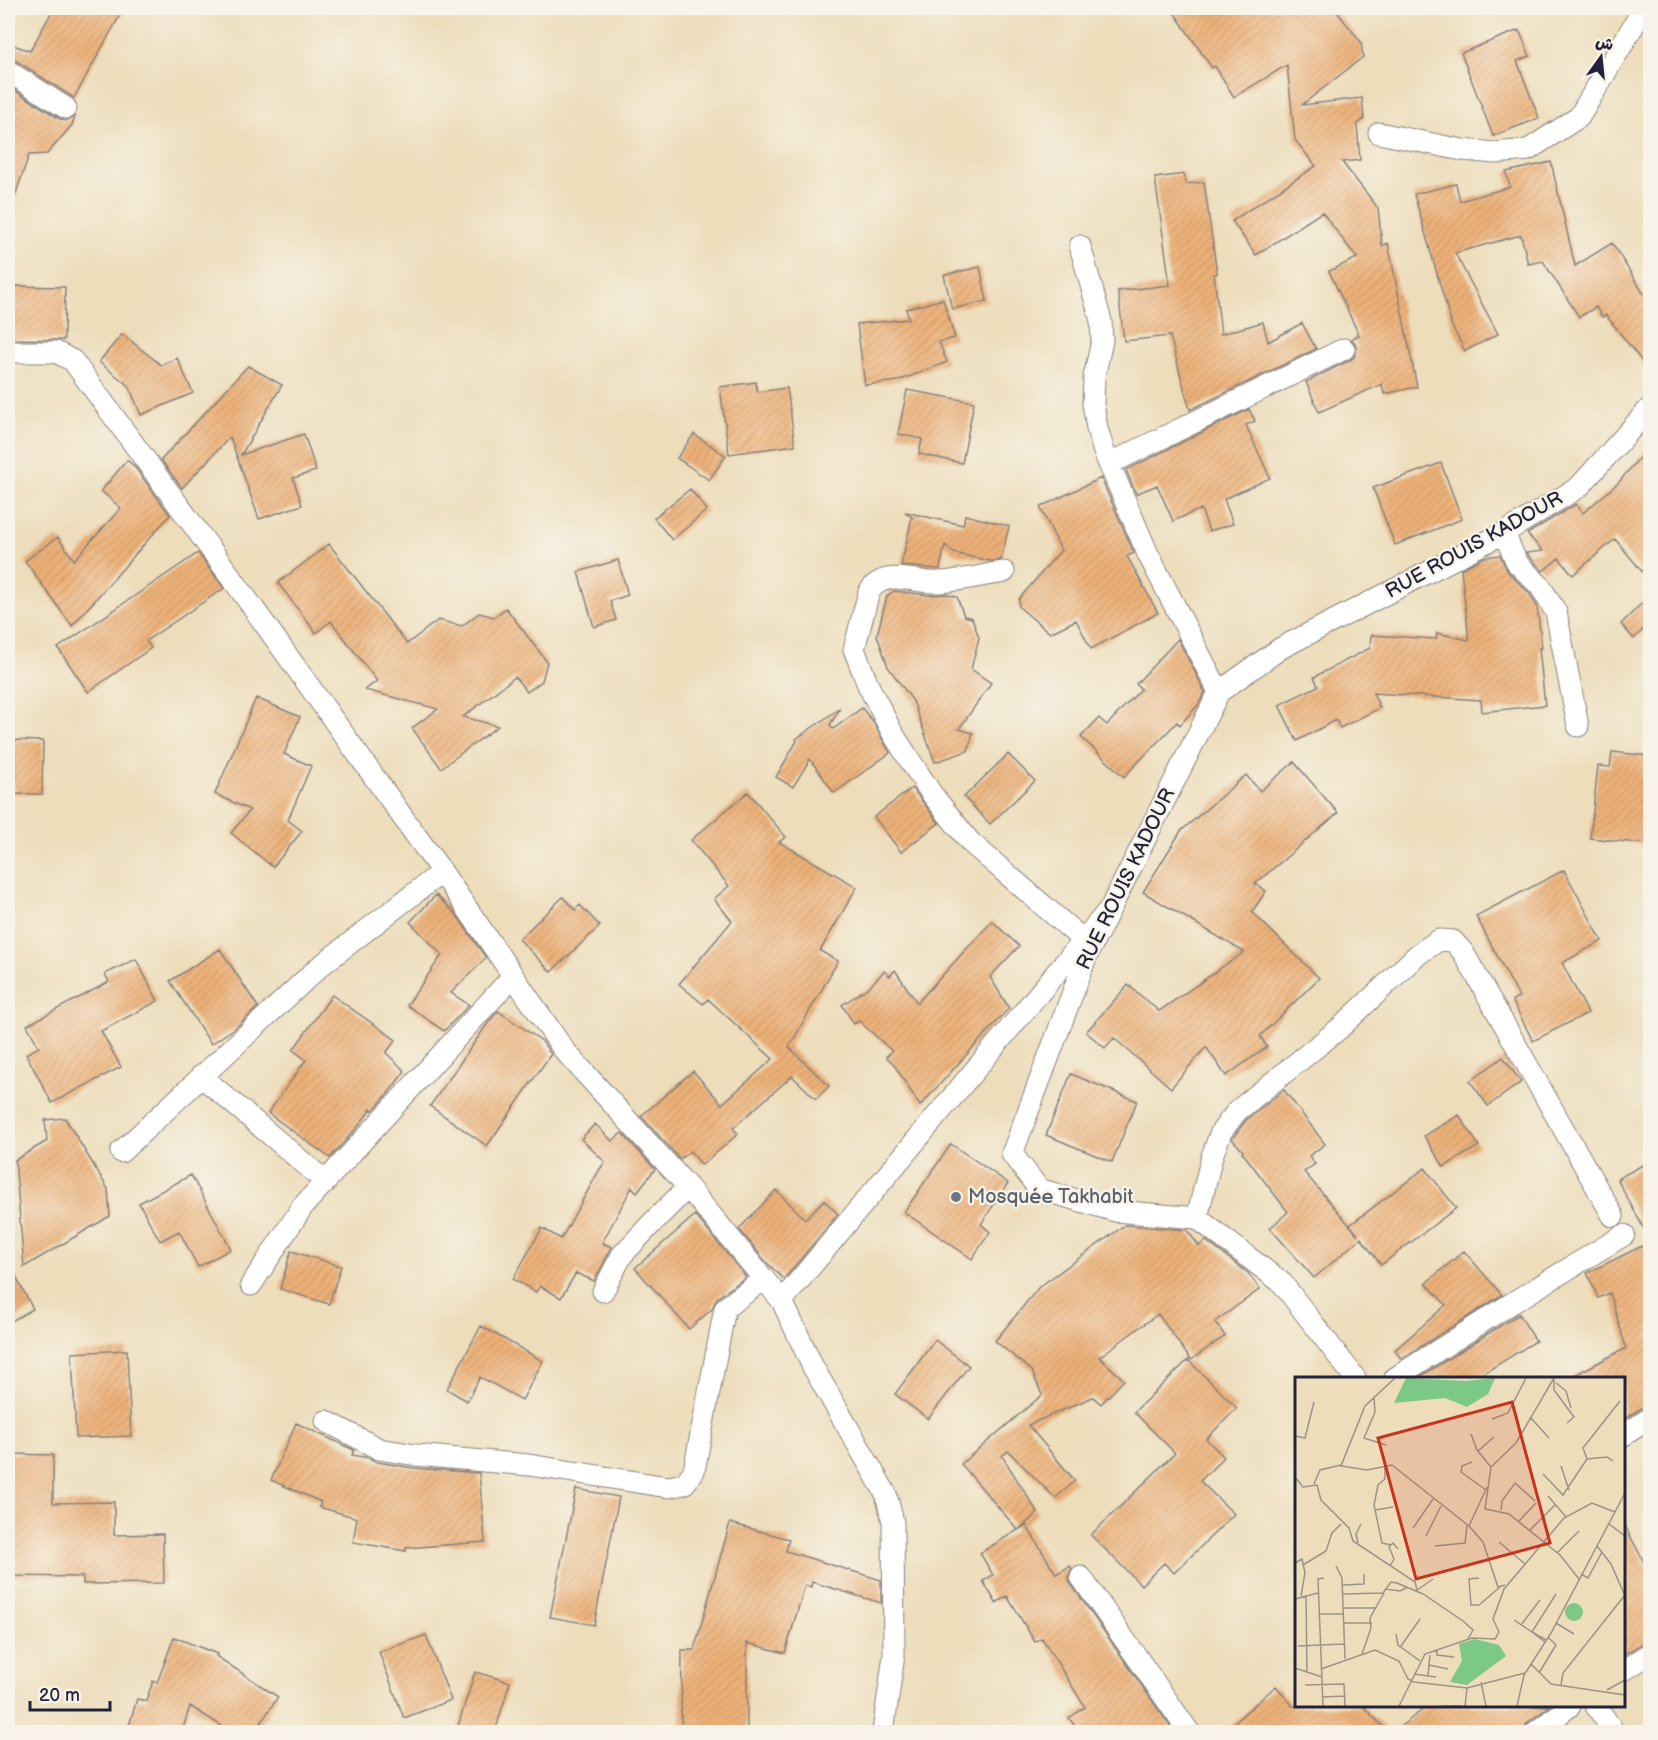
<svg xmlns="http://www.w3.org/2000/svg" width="1658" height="1740" viewBox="0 0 1658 1740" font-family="'Balsamiq Sans','Playpen Sans Arabic',sans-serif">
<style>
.building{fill:url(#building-hatch)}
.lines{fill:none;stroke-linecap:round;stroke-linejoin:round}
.street-casing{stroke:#88807b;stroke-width:23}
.street{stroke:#fff;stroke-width:21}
.worship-dot{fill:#6b7280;stroke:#f7f3e8;stroke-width:2}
.labels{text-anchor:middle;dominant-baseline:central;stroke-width:4.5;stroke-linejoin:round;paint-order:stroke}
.street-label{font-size:20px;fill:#22223b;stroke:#f7f3e8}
.worship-label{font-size:20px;fill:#5b616d;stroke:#f7f3e8;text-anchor:start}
.inset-road{fill:none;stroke:#9c9288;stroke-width:1.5}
.view{fill:#c8321e;fill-opacity:0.15;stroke:#c8321e;stroke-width:3}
.inset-edge{fill:none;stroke:#22223b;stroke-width:3}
</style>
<defs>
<pattern id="building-hatch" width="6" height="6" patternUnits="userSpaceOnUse" patternTransform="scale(1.5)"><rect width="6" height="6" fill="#edb178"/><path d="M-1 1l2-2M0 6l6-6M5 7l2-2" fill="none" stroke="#cb9869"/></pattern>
</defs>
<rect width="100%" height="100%" fill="#f7f3e8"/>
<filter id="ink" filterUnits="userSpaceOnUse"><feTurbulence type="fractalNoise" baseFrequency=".0167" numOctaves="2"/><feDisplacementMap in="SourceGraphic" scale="12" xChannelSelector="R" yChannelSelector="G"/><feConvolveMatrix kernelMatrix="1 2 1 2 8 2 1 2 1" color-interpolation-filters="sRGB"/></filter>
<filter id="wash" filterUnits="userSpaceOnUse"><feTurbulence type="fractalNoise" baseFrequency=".008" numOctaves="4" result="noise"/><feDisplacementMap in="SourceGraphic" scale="24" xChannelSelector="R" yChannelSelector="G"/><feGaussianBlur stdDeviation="1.35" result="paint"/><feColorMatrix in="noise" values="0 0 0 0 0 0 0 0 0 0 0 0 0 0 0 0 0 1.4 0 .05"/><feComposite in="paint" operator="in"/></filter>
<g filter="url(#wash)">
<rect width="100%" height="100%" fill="#edddbb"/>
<g id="blocks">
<path class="building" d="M54,8H124L74,98L15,60L8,58V43L30,51Z
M1171,8H1334L1361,42L1363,57L1302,105L1362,98L1364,119L1357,125L1360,160L1342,162L1378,208L1382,246L1388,243L1417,387L1384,394L1382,384L1319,412L1306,382L1350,360L1354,357L1357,349L1355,343L1351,339L1359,335L1329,271L1357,258L1322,212L1256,255L1232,221L1316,166L1295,140L1287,65L1234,97L1215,66L1212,68Z
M1519,30L1530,56L1517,61L1539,118L1493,136L1461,53Z
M8,86L60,119L66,121L75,116L72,125L47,154L29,155L11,208L8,207Z
M1551,162L1575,266L1612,243L1650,304V372L1606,315L1602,317L1596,307L1579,317L1543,261L1528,264L1521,235L1455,253L1498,334L1465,351L1452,326L1414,194L1456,184L1460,201L1510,187L1506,172Z
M1184,174L1186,184L1204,182L1217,274H1214L1221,334L1263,322L1268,342L1302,323L1316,349L1190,410L1170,336L1124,341L1118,291L1170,285L1155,178Z
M980,267L987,301L952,309L944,275Z
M8,286L65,287L64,340L8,339Z
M943,299L955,338L939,342L947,362L898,381L865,385L857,324L909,319L906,309Z
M122,334L161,365L177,358L193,393L141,415L129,386L99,362Z
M248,366L282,385L241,455L304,434L316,471L293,478L302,505L259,519L230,437L182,488L161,460Z
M756,382L757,392L787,388L795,445L729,454L720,387Z
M907,390L974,402L962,463L919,454L922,439L898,434Z
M1249,409L1255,421L1246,425L1270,478L1224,499L1233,524L1209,531L1201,509L1173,521L1157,485L1136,494L1126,470Z
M694,434L726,456L709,480L677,458Z
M1650,445V581L1615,539L1573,575L1559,558L1543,571L1526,553L1543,551L1527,534L1576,504L1583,513L1618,483Z
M127,460L134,466L170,515L72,626L25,561L58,537L74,560L121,508L101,491Z
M1441,463L1462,519L1395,545L1373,488Z
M1101,478L1134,553L1127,556L1158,613L1091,649L1076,620L1050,633L1019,607V599L1061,550L1040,507Z
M690,489L707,510L672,540L654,518Z
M905,512L963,525L965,515L1009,526L1001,560L990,561L954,553L945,545L940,569L901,566L912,517Z
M329,544L407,644L438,620L462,626L479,613L494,617L506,608L547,662L542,681L527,692L515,677L463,717L498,726L441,768L412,728L438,709L365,690L377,681L331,621L316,633L278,583Z
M198,553L224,588L146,641L151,648L88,692L58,648Z
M1500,555L1508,572L1530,594L1537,606L1542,648H1539L1545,705L1482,712L1481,700L1373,693L1380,708L1340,728L1336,720L1297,741L1279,705L1318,686L1314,677L1370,648L1371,635L1436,639L1437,633L1469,640L1461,569L1485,557Z
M618,560L628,595L610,601L616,620L594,627L578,572Z
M894,591L928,595L946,594L957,597L964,616L972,618L979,638L971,669L991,683L959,729L973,733L968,751L935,762L913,701L888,667L877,635L887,596Z
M1650,595V623L1634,639L1621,624Z
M1178,639L1205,692L1198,705L1180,725L1177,722L1124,777L1081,737L1099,718L1107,725L1141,689L1136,684Z
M256,698L300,717L284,754L311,766L288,820L302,831L273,867L231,833L250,810L215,794Z
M840,708L830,725L833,729L862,708L873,722L890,753L834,793L810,759L793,787L776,777L797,741L796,739Z
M8,740L43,741L42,794H14V782H8Z
M1612,752L1650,756V811L1647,844L1590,838L1598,766L1610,767Z
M1008,754L1035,781L990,824L964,797Z
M1294,762L1338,813L1255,884L1266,891L1252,912L1319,978L1260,1036L1267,1047L1226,1076L1206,1047L1171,1088L1114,1038L1105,1048L1086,1032L1128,985L1159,1011L1244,952L1143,892L1181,831L1246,775L1260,791Z
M912,788L939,823L901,852L874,817Z
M748,792L786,837L779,842L857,887L820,951L838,961L789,1047L829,1086L816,1099L792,1076L733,1128L738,1134L702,1165L690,1151L680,1159L641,1116L693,1071L722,1104L773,1059L708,999L703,1004L679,984L732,921L714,899L729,886L691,840Z
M1564,870L1602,941L1562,963L1588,1013L1533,1041L1512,1000L1519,997L1476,916Z
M436,895L456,914L486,958L451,993L469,1005L444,1031L407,1005L442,955L410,922Z
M563,897L575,910L580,905L600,926L551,972L519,939Z
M992,921L1019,946L990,977L1009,1008L920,1106L893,1063L886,1057L892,1051L859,1021L854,1024L842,1005L869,987L884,971L890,976L895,970L917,1003Z
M220,949L258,1007L235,1028L211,1044L170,981Z
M136,959L158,1001L101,1031L121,1067L52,1103L26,1054L39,1047L27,1025L109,982L105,974Z
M332,995L396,1040L386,1053L405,1071L387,1095L373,1110L371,1109L360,1124L330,1158L268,1113L306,1060L293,1050Z
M498,1011L542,1041L551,1054L487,1146L430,1106L488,1023Z
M1503,1057L1521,1082L1488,1106L1470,1081Z
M1071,1074L1137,1101L1112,1162L1046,1135Z
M1284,1090L1325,1144L1309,1156L1315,1164L1304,1172L1358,1235L1350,1225L1425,1168L1456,1208L1381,1265L1361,1238L1314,1278L1270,1228L1288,1212L1242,1152L1243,1151L1232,1139L1246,1120Z
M1459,1115L1479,1146L1444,1167L1424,1136Z
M65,1118L108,1189L110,1216L24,1267L15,1160L47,1141L45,1120Z
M595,1124L612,1141L622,1133L655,1169L637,1192L632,1187L602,1243L612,1247L594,1281L576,1273L561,1298L540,1286L536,1292L513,1279L542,1228L561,1239L600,1169L605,1162L581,1139Z
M951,1144L1008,1183L981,1224L990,1232L972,1259L904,1212Z
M1650,1161V1240L1617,1179Z
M191,1175L231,1249L198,1267L179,1231L160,1241L139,1203Z
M776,1190L805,1219L824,1200L838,1214L784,1279L766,1262L739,1229Z
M695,1215L746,1277L717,1298L712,1309L689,1329L635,1268Z
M1125,1225L1187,1230L1199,1246L1206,1241L1248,1273L1260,1289L1215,1322L1225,1336L1191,1360L1158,1314L1099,1357L1124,1380L1101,1404L1093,1397L1028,1425L1075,1481L1055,1498L1008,1451L1002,1456L1038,1513L1018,1530L961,1464L1042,1395L1032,1371L995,1341L1039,1287Z
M1650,1242V1405L1643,1407L1623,1420V1378H1569L1626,1348L1610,1293L1598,1298L1587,1273Z
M291,1251L341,1266L329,1304L280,1289Z
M1464,1251L1502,1295L1401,1359L1395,1350L1446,1305L1426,1283Z
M8,1262L33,1309L8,1323Z
M1519,1314L1536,1341L1476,1378H1418Z
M481,1326L543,1361L522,1400L480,1377L467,1401L447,1389Z
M935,1340L969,1366L928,1419L895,1394Z
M127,1350L131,1436L76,1438L72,1353Z
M1188,1360L1237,1408L1206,1439L1224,1457L1200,1481L1234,1514L1174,1573L1164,1563L1141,1585L1091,1535L1175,1453L1134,1412Z
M296,1423L354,1450L352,1455L369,1458L377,1462L414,1468L479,1473L485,1542L406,1548V1551L353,1542L357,1518L319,1507L321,1502L271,1480Z
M8,1454L53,1455V1503L114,1502V1535L163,1534L164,1583L83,1584V1577L8,1576Z
M576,1489L619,1497L594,1625L550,1617Z
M1623,1522L1650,1574V1641L1643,1643L1623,1655Z
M730,1523L789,1539L786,1551L881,1580V1603L812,1582L811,1587L805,1585L785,1653L747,1643V1732H681L682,1650H694Z
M1026,1525L1056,1574L1070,1566L1072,1569L1068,1577L1071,1584L1174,1732H1079L1069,1718L1085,1707L1042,1638L1035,1642L1007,1596L996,1603L983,1581L993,1575L980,1553Z
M426,1635L451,1700L404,1718L379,1652Z
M174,1637L217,1654L216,1656L278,1697L255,1732H231L190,1706L182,1732H141L128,1729L137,1699L146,1701L153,1681L157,1683Z
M475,1672L510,1682L495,1732H456Z
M1276,1686L1293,1706H1363L1388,1732H1223Z
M1428,1706H1550L1528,1722L1525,1727L1523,1732H1393Z"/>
</g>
</g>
<g filter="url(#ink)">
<use href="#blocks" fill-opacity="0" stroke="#88807b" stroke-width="1.5"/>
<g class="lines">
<g class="street-casing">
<path id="street" d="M8,71L66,108
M1379,133L1462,150L1495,153L1528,150L1579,117L1644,8
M1080,246L1101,321L1102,341L1094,377L1093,404L1097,428L1104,452L1148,554L1219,692
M8,352H56L73,361L234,581L442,872L564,1050L688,1187L782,1301L1112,906
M1109,464L1344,349
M1504,533L1517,563L1540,586L1556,612L1578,726
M1004,572C983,575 961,581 939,582C915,584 885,567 869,592L854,649L868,685L893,734L931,793L970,842L1083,940
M201,1076L326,1182
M121,1152L319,967L442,872
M1197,1218L1212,1156L1221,1132L1237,1111L1340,1028L1417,955L1439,940L1453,941L1463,952L1613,1216
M251,1285L303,1206L513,976
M603,1291L622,1255L655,1220L688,1187
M782,1301L813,1367L886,1494L893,1522L894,1655L883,1732
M1355,1378L1282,1283L1197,1218L1115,1211L1039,1189L1012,1154L1087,955L1219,692L1281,648L1504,533L1579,487L1650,408
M1395,1378L1512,1303L1624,1235
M326,1421L379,1449L416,1455L529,1465L668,1487L684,1484L694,1471L725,1308L764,1279
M1624,1435L1650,1418
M1081,1577L1189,1732
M1624,1670L1650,1654
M1596,1706L1614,1732
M1536,1732L1570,1706"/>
</g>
<use href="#street" class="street"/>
</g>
</g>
<circle class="worship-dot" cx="956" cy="1197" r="6"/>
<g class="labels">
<g class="street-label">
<text transform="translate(1474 545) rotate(-29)">RUE ROUIS KADOUR</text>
<text transform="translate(1126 879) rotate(-64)">RUE ROUIS KADOUR</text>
</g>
<g class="worship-label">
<text x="968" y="1197">Mosquée Takhabit</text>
</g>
</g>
<g transform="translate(1295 1377)">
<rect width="330" height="330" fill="#edddbb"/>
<path d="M270 235a9 9 0 1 1 18 0a9 9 0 1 1-18 0Z" fill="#7cc886"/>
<path d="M111,1L171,4L200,1L193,17L172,30L150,21L99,26ZM180,262L204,268L211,279L172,308L155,305L167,284L164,267Z" fill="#7cc886"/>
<path class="inset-road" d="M100,1L70,29L46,89L72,93L97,88L174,149L192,110M259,1L221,66L196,90L190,132L214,137L265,178L284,202M259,2V13L279,40L272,46M261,6L271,14L276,31M79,19L80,35L69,61L91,68M235,40L254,61M197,42L213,36L231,1M176,57L182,73L196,90M0,59L10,61L19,25M183,74L199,60M318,84L312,80L292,82L288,71L325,24M177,85L167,89L166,95L191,113M266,89L274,113M90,90V102L83,108L79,128L87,166L96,168M248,97L268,118L292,82M0,100L8,110L22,108L26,123L54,151L58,164L120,205L122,213L138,202M19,107L25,93L46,88M253,119L271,140M80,133L98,130M206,133L207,124L220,106L240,124M224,144L241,126M314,147L330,159M174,149L188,165L203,210L210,208M118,151L138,122M235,153L260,128M131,159L146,129M204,165L230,187M63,166L61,157L66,147M140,169L170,166L172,148M302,169L316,187L330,219M262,176L284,154M0,186L7,182L10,196L6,219M8,188L31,174L37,156L46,147M41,189L47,201L50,282M95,189L99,182L94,170L98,166L103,172M286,197L293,201L307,175M184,201L174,202L176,228H184L205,210M48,208L69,207V197M90,212L105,214L113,210M48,217L88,216L96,205L102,206L128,217L168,244L178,253L173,262M11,218L12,296M0,222L23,216M48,231H80M24,237H48M219,243L237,255L261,217M49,246H77M261,246L279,257M226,248L245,223M101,257L103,268L125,284M250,265L237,255L251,263M3,269L49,267M106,269L125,242M142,272V278L159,280M67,277L76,251L75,241L89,216M236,287L256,307L330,318M134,288L153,292M0,291L27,300M26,292L80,273L104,284L113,302L119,305L172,311L230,296M244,296L261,268L253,260M119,297L141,300M133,299L135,278M186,305L191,329M10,308L49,307L50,329M266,308L268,296L330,218M312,313L330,303M27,320L50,319M28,329L23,202L29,201M104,329L130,277L177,261L200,262L204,255L198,242L209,212L269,141L297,126L320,135M147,329H166M170,329L172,311M222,329L229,298L256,256L330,116"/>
<path class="view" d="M217,25L255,166L121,202L83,61Z"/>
<rect width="330" height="330" class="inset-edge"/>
</g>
<rect width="1658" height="1740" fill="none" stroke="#f7f3e8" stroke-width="30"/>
<g transform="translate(1601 57) rotate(15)" stroke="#f7f3e8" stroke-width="4.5" paint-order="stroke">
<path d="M0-4.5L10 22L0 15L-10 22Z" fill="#22223b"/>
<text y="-9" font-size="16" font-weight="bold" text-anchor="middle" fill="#22223b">ش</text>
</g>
<path d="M30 1701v9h80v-9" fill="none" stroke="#22223b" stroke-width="3"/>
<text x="39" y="1701" font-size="18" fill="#22223b" stroke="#f7f3e8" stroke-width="4.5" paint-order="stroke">20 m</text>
</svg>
